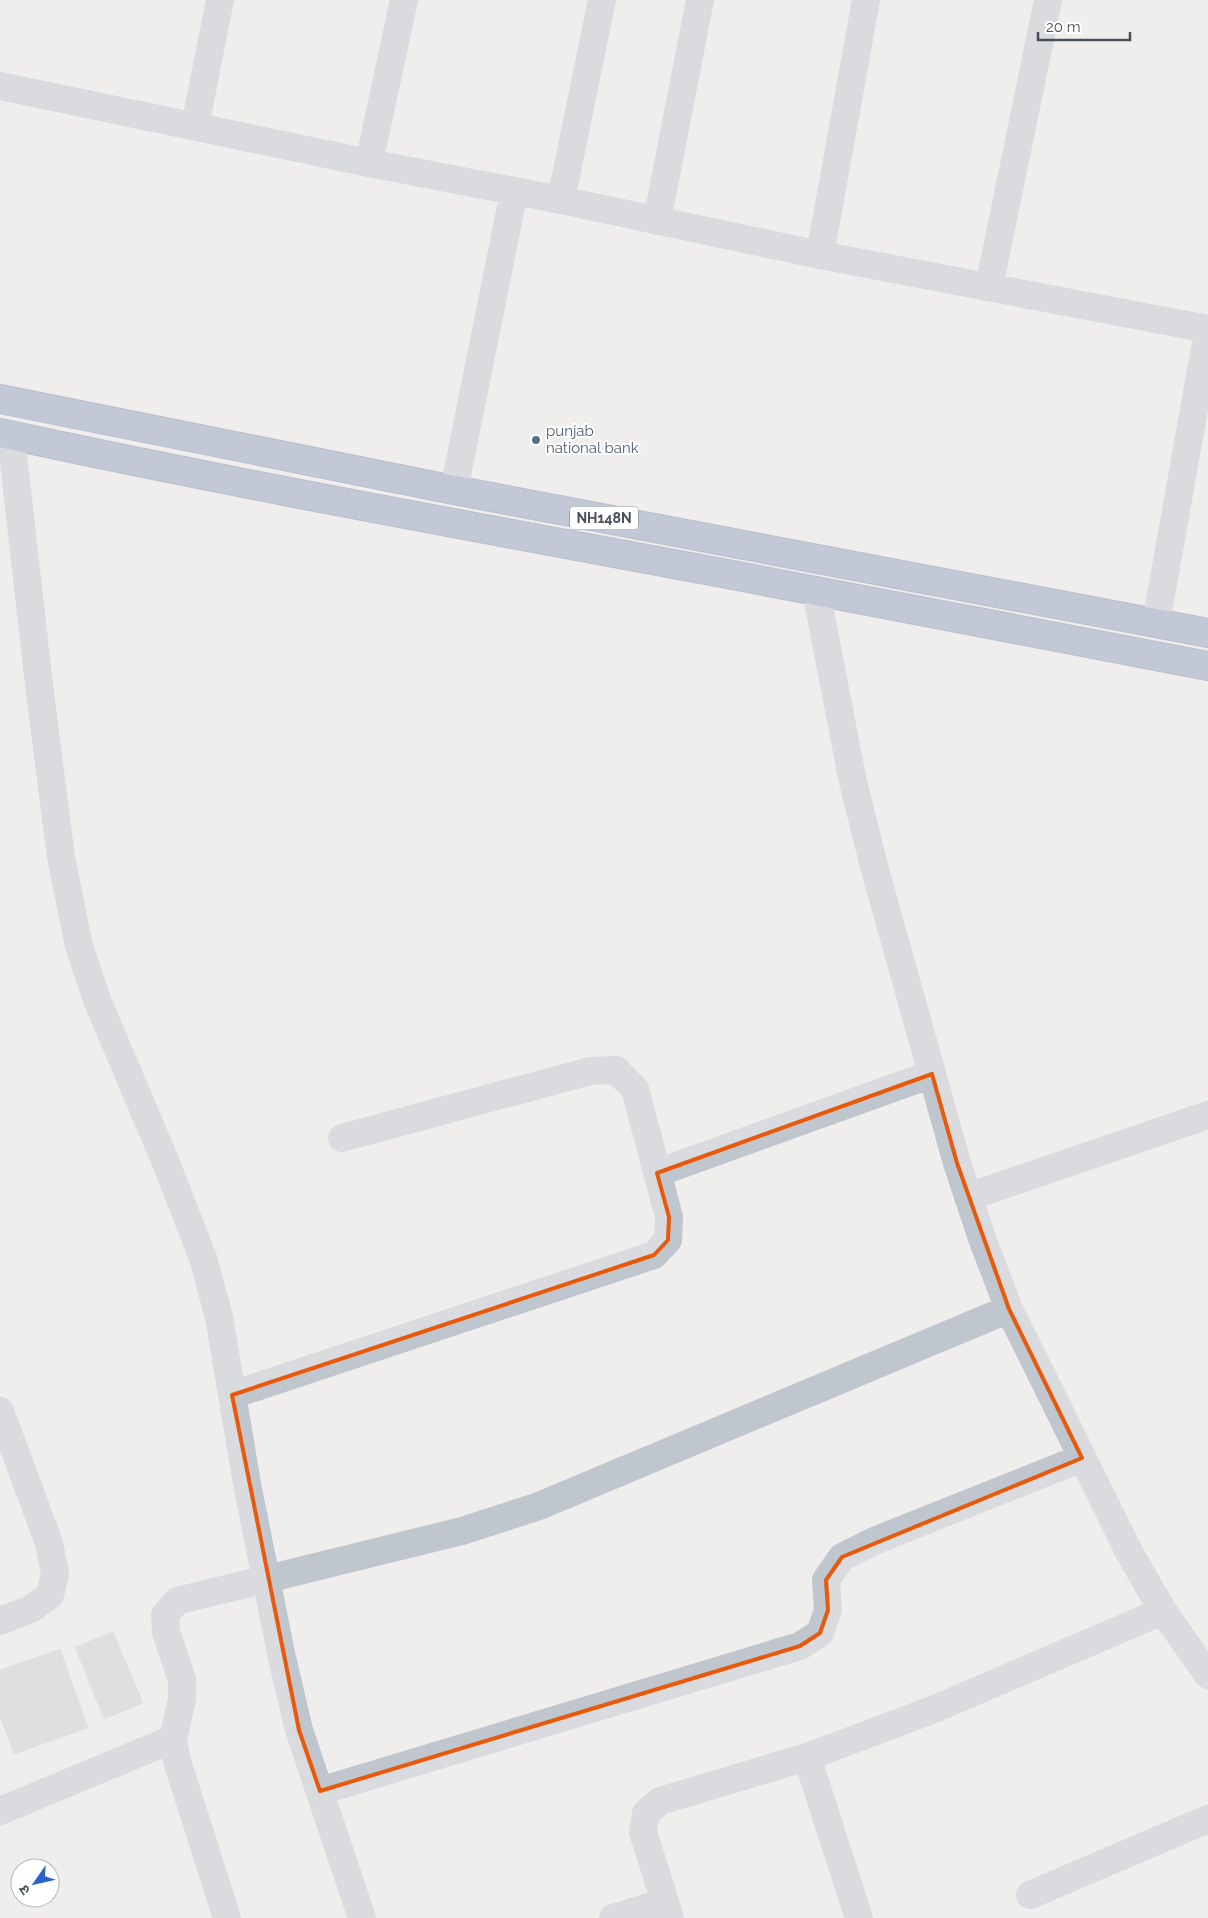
<svg xmlns="http://www.w3.org/2000/svg" width="1208" height="1918" viewBox="0 0 1208 1918" font-family="Raleway,'Noto Sans Devanagari',sans-serif">
<style>
.building{fill:#caccd2;stroke:#d2d3d8}
.lines{fill:none;stroke-linecap:round;stroke-linejoin:round}
.highway-casing{stroke:#7487a4;stroke-width:30}
.minor{stroke:#bfc6ce;stroke-width:28}
.highway{stroke:#899cb8;stroke-width:28}
.marked{fill:none;stroke:#e8590c;stroke-width:4;stroke-linejoin:round}
.service-dot{fill:#5c6f8a;stroke:#fff;stroke-width:2}
.labels{text-anchor:middle;dominant-baseline:central;stroke-width:4;stroke-linejoin:round;paint-order:stroke}
.shield{fill:#fff;stroke:#7e848b;stroke-width:1}
.shield-label{font-size:14px;font-weight:bold;fill:#474f59}
.service-label{font-size:15px;fill:#4e5e75;stroke:#fff;text-anchor:start}
</style>
<rect width="100%" height="100%" fill="#f0eded"/>
<path class="building" d="M113,1632L143,1703L104,1719L75,1647Z
M60,1649L88,1728L14,1754L0,1716V1670Z"/>
<g class="lines">
<g class="highway-casing">
<path id="highway" d="M0,399L454,490L1208,633
M0,433C240,485 481,528 722,573C884,603 1046,636 1208,666"/>
</g>
<path class="minor" d="M0,86L369,163L561,200L820,255L1208,329
M195,126L220,0
M369,163L404,0
M561,200L602,0
M657,221L700,0
M820,255L866,0
M989,287L1048,0
M11,436L39,685L61,857L79,946L97,1000L164,1158L203,1258L219,1317L247,1484L282,1658L299,1730L362,1918
M454,490L514,192
M816,591L853,782L875,870L957,1163L983,1241L1009,1309L1129,1552L1163,1611L1208,1675
M1156,623L1208,331
M657,1173L932,1074
M968,1197L1208,1115
M232,1395L654,1255L668,1240L669,1217L635,1089L616,1070L590,1071L342,1138
M0,1411L49,1543L55,1574L50,1595L31,1609L0,1621
M807,1757L859,1918
M320,1791L800,1646L820,1633L828,1610L826,1580L842,1557L874,1541L1082,1458
M0,1811L173,1739
M1030,1895L1208,1819
M227,1918L177,1761L173,1739L182,1699V1680L166,1632L165,1615L177,1601L462,1531L539,1506L1009,1309
M613,1918L664,1902
M670,1918L643,1832L646,1813L660,1801L807,1757L932,1710L1163,1611"/>
<use href="#highway" class="highway"/>
</g>
<path d="M0 0H1208V1918H0ZM932,1074L957,1163L1009,1309L1082,1458L842,1557L826,1580L828,1610L820,1633L800,1646L320,1791L299,1730L232,1395L654,1255L668,1240L669,1217L657,1173Z" fill="#f0eded" fill-opacity=".55" fill-rule="evenodd"/>
<path class="marked" d="M932,1074L957,1163L1009,1309L1082,1458L842,1557L826,1580L828,1610L820,1633L800,1646L320,1791L299,1730L232,1395L654,1255L668,1240L669,1217L657,1173Z"/>
<circle class="service-dot" cx="536" cy="440" r="5"/>
<g class="labels">
<rect class="shield" x="570" y="506.5" width="68" height="23" rx="4"/>
<g class="shield-label">
<text x="604" y="518">NH148N</text>
</g>
<g class="service-label">
<text x="546" y="431">punjab<tspan x="546" dy="17">national bank</tspan></text>
</g>
</g>
<g transform="translate(35 1883) rotate(236)"><circle r="24" fill="#ffffff" stroke="#b5b9bd"/>
<path d="M0-4L9 19L0 12L-9 19Z" fill="#2863ce"/>
<text y="-8" font-size="14" font-weight="bold" text-anchor="middle" fill="#474f59">उ</text>
</g>
<path d="M1038 32v8h92v-8" fill="none" stroke="#474f59" stroke-width="2.5"/>
<text x="1046" y="32" font-size="15" fill="#474f59" stroke="#ffffff" stroke-width="4" paint-order="stroke">20 m</text>
</svg>
